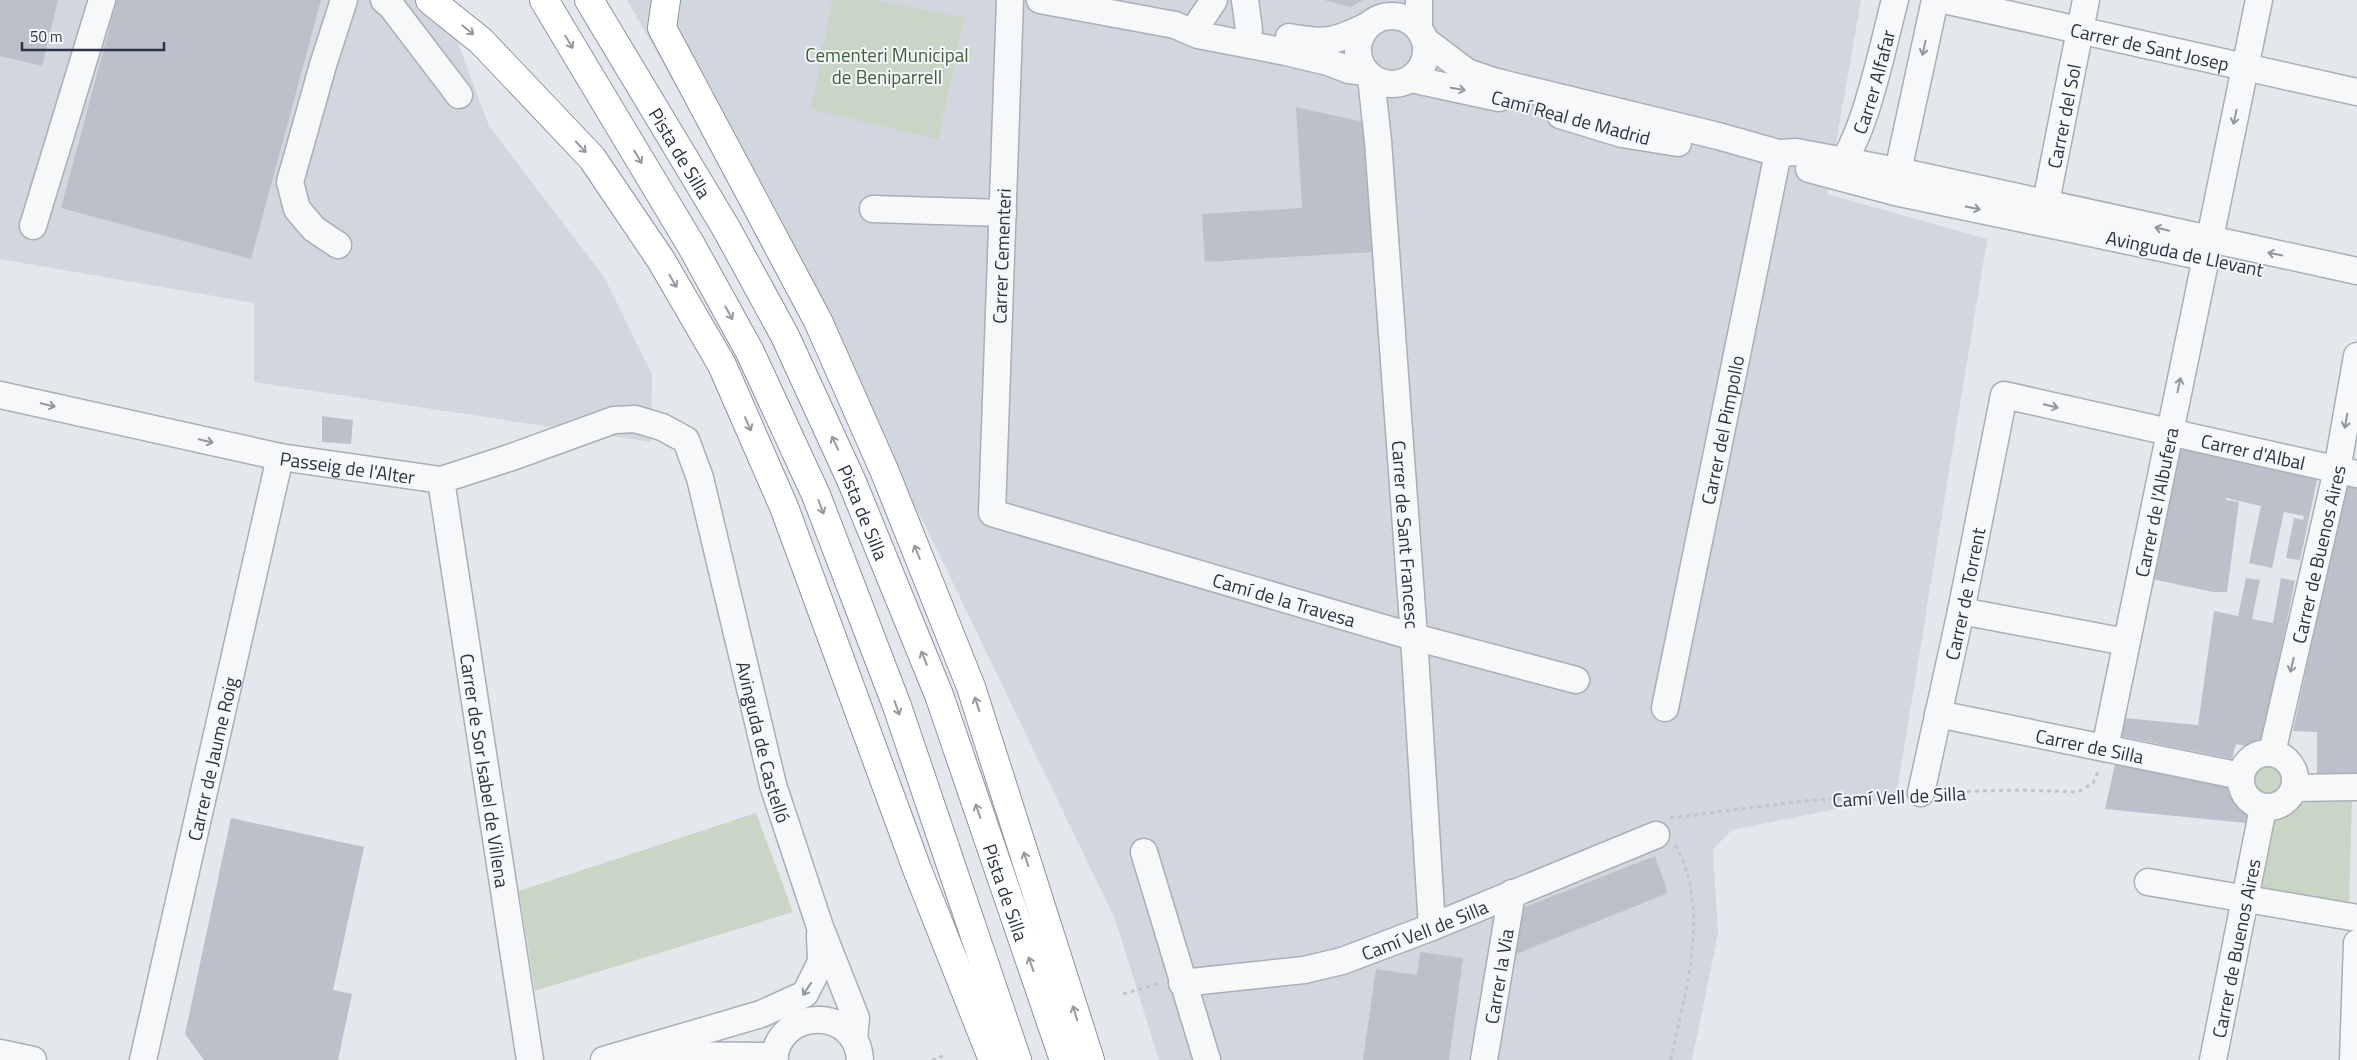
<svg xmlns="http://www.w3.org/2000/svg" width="2357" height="1060" viewBox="0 0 2357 1060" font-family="'Titillium Web',sans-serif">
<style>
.built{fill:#d2d6de}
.green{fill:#c9d6c5}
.building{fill:#bbc0ca}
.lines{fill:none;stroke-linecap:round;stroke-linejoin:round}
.minor-casing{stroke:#a9aeb7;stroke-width:29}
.highway-casing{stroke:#8b94a3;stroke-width:30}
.path{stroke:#c2c5cb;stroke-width:3;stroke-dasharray:4 4;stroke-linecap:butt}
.minor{stroke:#f7f8fa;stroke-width:26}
.highway{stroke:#fff;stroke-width:28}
.oneway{stroke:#959aa2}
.oneway2{stroke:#9196a0}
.labels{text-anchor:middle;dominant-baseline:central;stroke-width:4;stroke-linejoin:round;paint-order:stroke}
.street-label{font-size:19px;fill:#2b3445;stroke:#f4f6f9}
.park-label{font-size:19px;fill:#3f6138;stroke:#f4f6f9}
</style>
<rect width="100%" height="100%" fill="#e4e7ec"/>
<path class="built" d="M0,0H442L489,126L604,277L652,374L651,442L254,382V303L0,259Z
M627,0H1861L1827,194L1987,239L1896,797L1732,830L1713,849L1718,934L1692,1060H1159L1115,919L925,525Z"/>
<path class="green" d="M832,0H874L964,18L938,140L811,109Z
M2251 779a18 18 0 1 1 36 0a18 18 0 1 1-36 0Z
M2352,799L2349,907L2256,890L2270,819L2310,800Z
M756,813L793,912L535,991L519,891Z"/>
<path class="building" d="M0,0H58L42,66L0,56Z
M117,0H321L251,259L61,208Z
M1324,0H1363L1350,7Z
M1296,107L1363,122L1372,252L1205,262L1202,214L1302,208Z
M322,416L353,420L351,444L322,442Z
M2179,446L2318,476L2300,560L2286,558L2294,518L2303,520L2304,516L2284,512L2272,568L2249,563L2261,506L2226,498V500L2239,502L2227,592H2213L2152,579Z
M2346,482L2357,484V774L2317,775V732L2293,731Z
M2246,578L2260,580L2252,619L2273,623L2281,578L2295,581L2263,739L2250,747L2236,744L2232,759L2120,736L2124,718L2198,725L2214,611L2238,616Z
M2115,764L2227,787L2247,817L2246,823L2105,809Z
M231,818L364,847L333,990L352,994L338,1060H204L185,1034Z
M1655,856L1668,893L1511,956L1520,909Z
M1420,952L1463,958L1449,1060H1363L1376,969L1417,975Z"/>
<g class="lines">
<g class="minor-casing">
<g id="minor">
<path d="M384,0L392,7L459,95"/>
<path id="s1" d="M1010,0L992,513L1414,637L1576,680"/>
<path d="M1040,0L1175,25L1198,35L1286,52L1328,62L1349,70L1366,72"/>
<path d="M1245,0L1249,30"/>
<path id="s2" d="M1944,0L2357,92"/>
<circle cx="1392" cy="50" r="34"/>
<path d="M1200,21L1214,0"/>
<path d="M1419,28V0"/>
<path d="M1289,37C1325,44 1335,42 1367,26"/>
<path d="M1426,41L1467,72L1493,81L1718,136L1778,153L1796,152L1898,171L2357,271"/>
<path id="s3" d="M1371,77L1378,141L1414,637L1432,927"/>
<path d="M1411,79L1499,98"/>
<path d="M1560,115L1622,134L1678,143"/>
<path id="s4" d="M1830,168L1836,169C1864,144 1884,40 1895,0"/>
<path d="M1809,169L1895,192L2195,255"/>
<path d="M1907,184H1905L1898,171L1935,0"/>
<path d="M873,209L1003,213"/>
<path id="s5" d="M2032,211L2042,209L2046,202L2086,0"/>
<path d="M33,226L102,0"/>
<path d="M338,245L314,229L297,209L290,182L323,65L344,0"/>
<path id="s6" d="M0,395L280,457L441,480L509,458L614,420L635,419L662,427L686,440L700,478L773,785L820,927L856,1018L854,1039"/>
<path id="s7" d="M441,480L530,1060"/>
<path d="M1961,611L2126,642"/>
<path id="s8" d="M1665,708L1778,153"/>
<path id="s9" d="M1938,714L2241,776"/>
<path id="s10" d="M2105,748L2259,0"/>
<circle cx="2268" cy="780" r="27"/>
<path id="s11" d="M2272,753L2337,470L2357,356"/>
<path d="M2295,788L2357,787"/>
<path id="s12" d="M1921,793L1961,611L2004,395L2357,474"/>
<path d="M1144,852L1207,1060"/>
<path d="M2148,882L2357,918"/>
<path id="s13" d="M1182,983L1304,970L1342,961L1432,927L1656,835"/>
<path d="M0,1053L33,1060"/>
<path d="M647,1055L775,1056"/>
<path id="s14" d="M143,1060L280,457"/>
<path d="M604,1060L761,1014L805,994L821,962L820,935"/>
<path d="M774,1060C778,1007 857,1006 860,1060"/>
<path id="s15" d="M1484,1060L1512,893"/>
<path id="s16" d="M2213,1060L2263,808"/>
<path d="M2353,1060L2357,943"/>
</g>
</g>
<g class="highway-casing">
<g id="highway">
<path d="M430,0L481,41L592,158L661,260L722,365L784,507L917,869L993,1060"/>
<path d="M544,0L691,245L750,352L816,495L897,706L1017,1060"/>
<path id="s17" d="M589,0L726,228L785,336L852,482L939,695L1064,1060"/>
<path d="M666,0L662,28L818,321L884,470L971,687L1090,1060"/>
</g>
</g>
<path class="path" d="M1943,792L2021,790L2078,792L2093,783L2099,770
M1670,818L1802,801L1900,795
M1123,994L1160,983
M932,1060L943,1056
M1671,1060C1685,989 1712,912 1675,844"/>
<use href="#minor" class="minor"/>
<use href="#highway" class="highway"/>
</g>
<defs><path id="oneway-shaft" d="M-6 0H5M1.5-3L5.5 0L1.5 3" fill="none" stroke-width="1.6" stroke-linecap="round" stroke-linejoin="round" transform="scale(1.25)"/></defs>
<g class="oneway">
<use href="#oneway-shaft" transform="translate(468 30) rotate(39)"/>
<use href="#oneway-shaft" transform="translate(569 42) rotate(59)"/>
<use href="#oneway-shaft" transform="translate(581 147) rotate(47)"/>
<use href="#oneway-shaft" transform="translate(638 157) rotate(59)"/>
<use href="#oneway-shaft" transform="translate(673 281) rotate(60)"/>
<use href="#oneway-shaft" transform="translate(729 313) rotate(61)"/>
<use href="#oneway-shaft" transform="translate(748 424) rotate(66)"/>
<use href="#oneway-shaft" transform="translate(835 443) rotate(-115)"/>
<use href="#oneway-shaft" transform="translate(821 507) rotate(69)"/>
<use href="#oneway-shaft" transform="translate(917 552) rotate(-112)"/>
<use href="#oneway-shaft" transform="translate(924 658) rotate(-112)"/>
<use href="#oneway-shaft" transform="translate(977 704) rotate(-108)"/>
<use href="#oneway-shaft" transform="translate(897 708) rotate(70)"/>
<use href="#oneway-shaft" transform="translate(978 811) rotate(-109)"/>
<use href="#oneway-shaft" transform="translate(1026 859) rotate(-108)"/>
<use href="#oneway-shaft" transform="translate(1031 964) rotate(-109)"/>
<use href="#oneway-shaft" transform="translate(1075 1013) rotate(-107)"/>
</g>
<g class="oneway2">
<use href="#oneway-shaft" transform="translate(1924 48) rotate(102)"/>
<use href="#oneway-shaft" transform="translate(1458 89) rotate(10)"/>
<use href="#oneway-shaft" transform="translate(2235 117) rotate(102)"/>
<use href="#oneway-shaft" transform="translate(1973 208) rotate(12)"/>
<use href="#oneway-shaft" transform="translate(2162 229) rotate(-167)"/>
<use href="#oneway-shaft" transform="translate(2275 254) rotate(-168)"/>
<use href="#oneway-shaft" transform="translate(2179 385) rotate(-78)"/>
<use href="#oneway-shaft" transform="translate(48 405) rotate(13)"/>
<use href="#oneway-shaft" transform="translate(2051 406) rotate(13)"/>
<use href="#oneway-shaft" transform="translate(2346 421) rotate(100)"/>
<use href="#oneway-shaft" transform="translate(206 441) rotate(13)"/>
<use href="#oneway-shaft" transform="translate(2292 665) rotate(103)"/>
<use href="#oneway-shaft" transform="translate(807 989) rotate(124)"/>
</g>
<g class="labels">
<g class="street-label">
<text stroke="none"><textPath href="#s2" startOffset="211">Carrer de Sant Josep</textPath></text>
<text stroke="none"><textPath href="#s4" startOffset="102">Carrer Alfafar</textPath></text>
<text stroke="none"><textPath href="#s5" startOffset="106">Carrer del Sol</textPath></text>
<text transform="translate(1571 117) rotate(15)">Camí Real de Madrid</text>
<text stroke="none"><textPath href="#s17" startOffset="178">Pista de Silla</textPath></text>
<text transform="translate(2185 253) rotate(12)">Avinguda de Llevant</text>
<text transform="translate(1001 256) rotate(-88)">Carrer Cementeri</text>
<text stroke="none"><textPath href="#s8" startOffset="284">Carrer del Pimpollo</textPath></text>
<text stroke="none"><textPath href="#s12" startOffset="662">Carrer d'Albal</textPath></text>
<text stroke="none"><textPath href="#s6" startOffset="355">Passeig de l'Alter</textPath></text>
<text stroke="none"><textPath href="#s10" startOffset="251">Carrer de l'Albufera</textPath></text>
<text stroke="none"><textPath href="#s17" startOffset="582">Pista de Silla</textPath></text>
<text stroke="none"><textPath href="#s3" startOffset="459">Carrer de Sant Francesc</textPath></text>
<text stroke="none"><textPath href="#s11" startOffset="204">Carrer de Buenos Aires</textPath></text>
<text stroke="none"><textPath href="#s12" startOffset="204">Carrer de Torrent</textPath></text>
<text stroke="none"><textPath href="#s1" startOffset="818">Camí de la Travesa</textPath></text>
<text stroke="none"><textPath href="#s6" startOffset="1021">Avinguda de Castelló</textPath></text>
<text stroke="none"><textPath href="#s9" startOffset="155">Carrer de Silla</textPath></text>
<text stroke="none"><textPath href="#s14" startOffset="309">Carrer de Jaume Roig</textPath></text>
<text stroke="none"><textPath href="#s7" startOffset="294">Carrer de Sor Isabel de Villena</textPath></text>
<text transform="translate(1899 796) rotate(-3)">Camí Vell de Silla</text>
<text stroke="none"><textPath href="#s17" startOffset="988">Pista de Silla</textPath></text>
<text stroke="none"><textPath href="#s13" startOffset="250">Camí Vell de Silla</textPath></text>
<text stroke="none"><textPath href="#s16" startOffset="114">Carrer de Buenos Aires</textPath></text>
<text stroke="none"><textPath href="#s15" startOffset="85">Carrer la Via</textPath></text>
</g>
<g class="park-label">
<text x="887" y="54">Cementeri Municipal<tspan x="887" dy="22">de Beniparrell</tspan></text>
</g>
</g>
<path d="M22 42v8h142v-8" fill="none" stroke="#2b3445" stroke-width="2.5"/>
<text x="30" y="42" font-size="15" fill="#2b3445" stroke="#f4f6f9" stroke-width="4" paint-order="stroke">50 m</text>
</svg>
